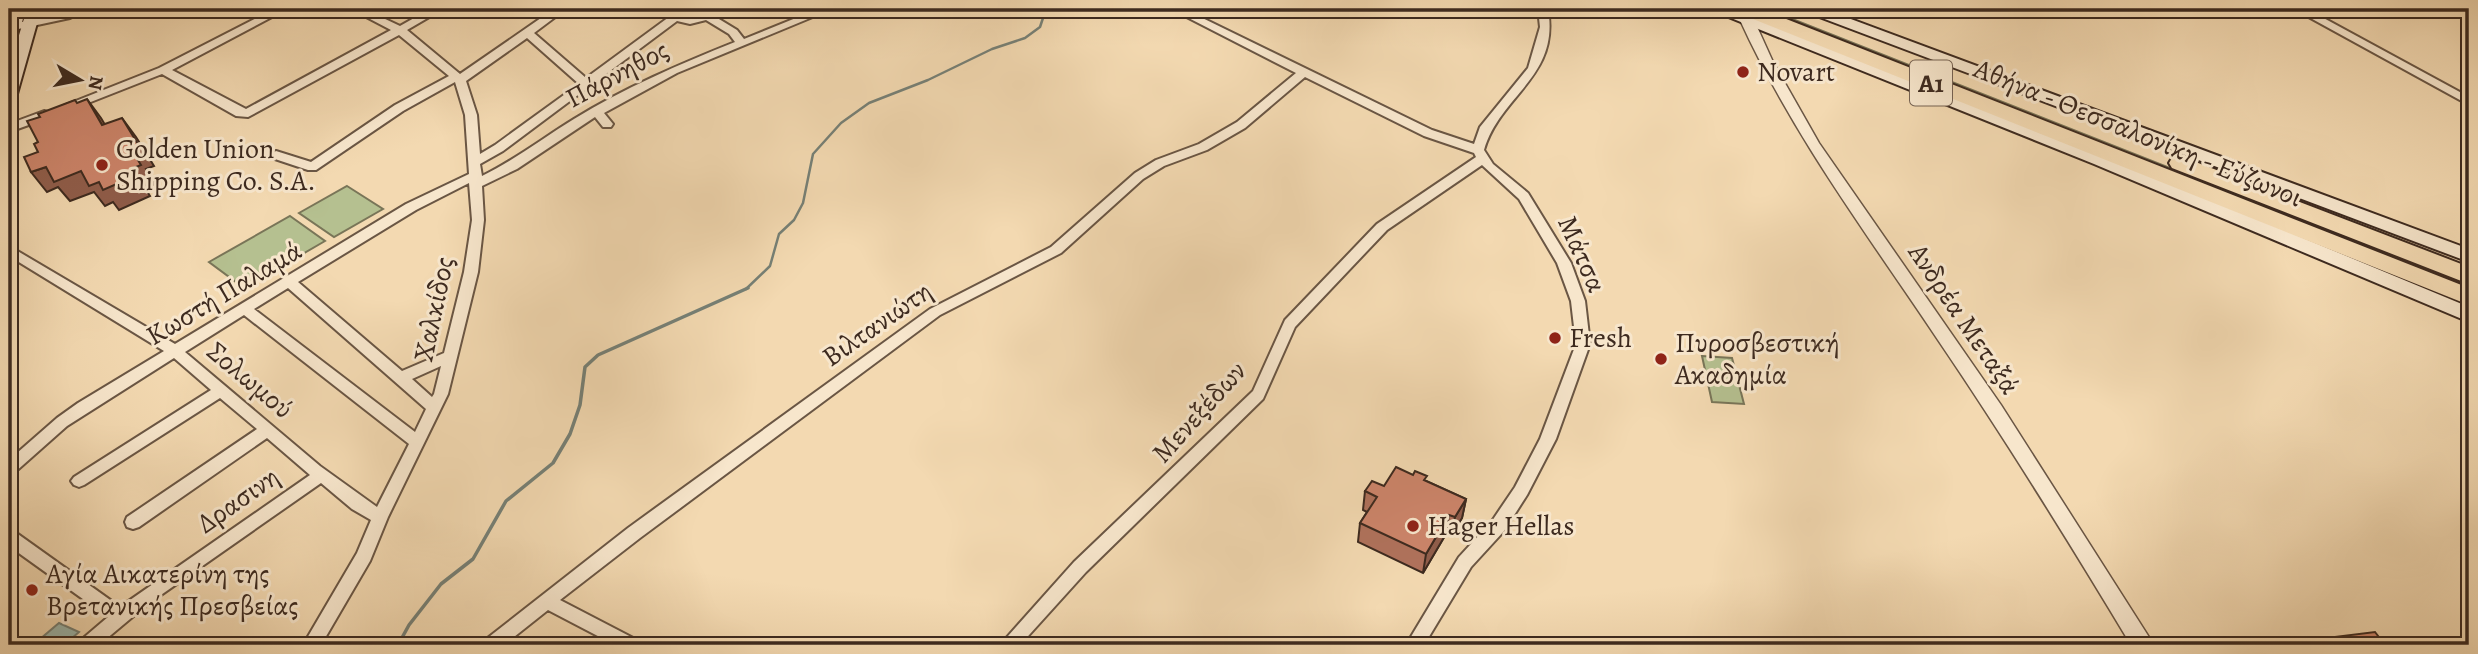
<svg xmlns="http://www.w3.org/2000/svg" width="2478" height="654" viewBox="0 0 2478 654" font-family="Alegreya,serif">
<style>
.green{fill:#b5c090;stroke:#797558;stroke-width:2}
.water{fill:#9cb9b0;stroke:#768076;stroke-width:2}
.lines{fill:none;stroke-linecap:round;stroke-linejoin:round}
.stream-far1{stroke:#768076;stroke-width:2.5}
.stream{stroke:#768076;stroke-width:3.5}
.minor-casing{stroke:#6a5644;stroke-width:4}
.tertiary-casing{stroke:#6a5644;stroke-width:3}
.secondary-casing{stroke:#3d2a1f;stroke-width:4}
.motorway-casing{stroke:#3d2a1f;stroke-width:4}
.minor{fill:#f7e6cc;fill-rule:evenodd}
.tertiary{fill:#f7e6cc;fill-rule:evenodd}
.secondary{fill:#f7e6cc;fill-rule:evenodd}
.motorway{fill:#f3d9b1;fill-rule:evenodd}
.wall{fill:#b0725c;stroke:#3d2a1f;stroke-width:2}
.shaded-wall{fill:#905d4b;stroke:#3d2a1f;stroke-width:2}
.building{fill:#cd856b;stroke:#3d2a1f;stroke-width:2}
.poi-dot{fill:#8f2418;stroke:#f7e6cc;stroke-width:2.5}
.labels{text-anchor:middle;dominant-baseline:central;stroke-width:6;stroke-linejoin:round;paint-order:stroke}
.shield{fill:#f7e6cc;stroke:#756253;stroke-width:2}
.shield-label{font-size:26px;font-weight:bold;fill:#3d2a1f}
.poi-label{font-size:28px;fill:#3d2a1f;stroke:#f7e6cc;text-anchor:start}
.street-label{font-size:28px;fill:#3d2a1f;stroke:#f7e6cc}
</style>
<rect width="100%" height="100%" fill="#f3d9b1"/>
<filter id="stains"><feTurbulence type="fractalNoise" baseFrequency=".00286" numOctaves="4"/><feColorMatrix values="0 0 0 0 .2 0 0 0 0 .09 0 0 0 0 .02 0 0 0 .5 -.17"/></filter>
<radialGradient id="worn" r=".72"><stop offset=".6" stop-color="#630" stop-opacity="0"/><stop offset="1" stop-color="#630" stop-opacity=".3"/></radialGradient>
<path class="green" d="M1759,9H1767L2469,286V290Z
M347,186L383,209L334,237L299,213Z
M290,216L325,241L244,288L209,262Z
M1702,356L1732,358L1744,404L1712,402Z"/>
<path class="water" d="M59,623L79,632L64,645H33Z"/>
<g class="lines">
<path class="stream-far1" d="M746,289L770,266L779,234L794,220L803,203L813,154L841,123L869,103L928,80L992,49L1025,38L1040,27L1046,9"/>
<path class="stream" d="M398,645L409,625L441,584L473,559L506,501L553,463L570,434L580,405L585,367L598,355L748,288"/>
<g class="minor-casing">
<path id="minor" d="M16,9H26L22,22L75,9H89L70,18L9,31V25Z
M274,9H287L172,70L246,109L391,30L351,9H364L400,26L430,9H443L407,30L460,74L554,9H566L534,33L586,78L669,17L658,9H670L690,18L710,9H722L714,16L737,30L744,39L818,9H832L677,73L604,113L613,124L611,127H603L595,117L517,169L482,186L484,220L478,272L448,394L388,517L370,561L321,645H303L357,553L371,520L352,509L321,483L148,604L99,645H79L81,640L108,617L9,546V530L15,532L120,607L310,475L267,438L139,527L133,529L127,527L125,522L127,517L257,429L220,398L84,485L79,487L74,485L71,481L74,477L211,390L174,358L67,426L14,473L9,475V460L57,418L78,403L164,351L9,256V246L175,344L406,204L469,174L465,115L455,82L403,111L316,170H308L272,158L270,155L276,151L311,162L395,105L449,76L399,35L248,117L236,116L162,74L73,109H65L63,106L159,68ZM706,20L729,34L735,42C680,64 624,88 574,119C543,138 515,160 482,176L480,164L503,151L677,21L690,24ZM527,38L579,84L495,145L480,154L477,115L466,81ZM469,183L472,220L464,272L444,353L402,371L298,282L416,210ZM288,288L426,409L415,432L254,309ZM244,315L409,444L377,507L320,466L185,352ZM441,366L434,394L432,397L412,379Z
M1171,9H1184L1432,130L1474,144L1480,127L1528,68L1540,27L1538,9H1548C1560,77 1500,95 1484,150L1493,164L1528,193L1571,263L1585,301L1590,344L1556,439L1527,495L1504,531L1471,567L1424,645H1406L1459,557L1492,521L1515,487L1540,439L1576,344L1571,301L1557,263L1519,199L1482,165L1387,230L1295,327L1263,399L1086,572L1020,645H1000L1074,562L1253,391L1285,320L1377,224L1476,157L1474,153L1424,136L1305,77L1245,128L1207,150L1164,166L1143,179L1061,253L940,315L640,538L560,600L637,640L639,645H615L548,610L504,645H483L485,640L628,528L930,309L1051,247L1135,173L1156,160L1199,144L1237,122L1296,73Z
M2294,9H2307L2469,97V105Z
M44,111L48,112V118L9,132V124Z"/>
</g>
<g class="tertiary-casing">
<path id="tertiary" d="M1747,16L1754,20L1773,62L1819,143L2001,405L2154,645H2131C2069,542 2006,440 1938,340C1868,235 1793,136 1740,20Z"/>
</g>
<g class="secondary-casing">
<path id="secondary" d="M27,9H41L17,94L9,99V68Z
M1714,9H1734L2106,156L2469,307V322L2094,164L1716,12Z
M1804,9H1824L2469,249V262L1806,12Z"/>
</g>
<g class="motorway-casing">
<path id="motorway" d="M1736,9H1761L2469,288V305L1738,13Z
M2180,156L2469,267V284L2172,168L2169,163L2172,158Z"/>
</g>
<use href="#minor" class="minor"/>
<use href="#tertiary" class="tertiary"/>
<use href="#secondary" class="secondary"/>
<use href="#motorway" class="motorway"/>
</g>
<path class="wall" d="M1865,9H1901L1900,10L1877,13Z
M1426,481L1466,499L1462,518L1451,536L1446,534L1423,573L1358,542L1360,523L1367,512L1363,510L1365,491L1384,486Z"/>
<path class="shaded-wall" d="M1879,9H1901L1900,10L1877,13Z
M87,99L101,118L117,145L102,125Z
M122,118L136,137L154,166L146,169L155,184L145,188L150,196L119,210L113,202L105,206L94,192L70,201L58,187L47,192L31,172L46,167L81,171L131,169V149Z
M1466,499L1462,518L1451,536L1455,517Z
M1449,515L1446,534L1423,573L1426,554Z"/>
<path class="building" d="M87,99L102,125L122,118L139,146L131,149L141,165L131,169L135,176L103,190L99,182L89,186L81,171L54,182L46,167L31,172L24,157L38,152L34,144L38,142L27,121L40,117L38,114L75,100L77,103Z
M1396,467L1413,475L1415,471L1427,476L1424,480L1466,499L1455,517L1449,515L1426,554L1360,523L1377,497L1365,491L1372,481L1384,486Z
M2375,632L2385,645H2269Z"/>
<g class="poi-dot">
<circle cx="1743" cy="72" r="7"/>
<circle cx="102" cy="165" r="7"/>
<circle cx="1555" cy="338" r="7"/>
<circle cx="1661" cy="359" r="7"/>
<circle cx="1413" cy="526" r="7"/>
<circle cx="32" cy="590" r="7"/>
</g>
<g class="labels">
<rect class="shield" x="1910" y="60.5" width="42" height="45" rx="5"/>
<g class="shield-label">
<text x="1931" y="83">Α1</text>
</g>
<g class="poi-label">
<text x="1757" y="72">Novart</text>
<text x="116" y="149">Golden Union<tspan x="116" dy="32">Shipping Co. S.A.</tspan></text>
<text x="1569" y="338">Fresh</text>
<text x="1675" y="343">Πυροσβεστική<tspan x="1675" dy="32">Ακαδημία</tspan></text>
<text x="1427" y="526">Hager Hellas</text>
<text x="46" y="574">Αγία Αικατερίνη της<tspan x="46" dy="32">Βρετανικής Πρεσβείας</tspan></text>
</g>
<g class="street-label">
<text transform="translate(617 74) rotate(-28)">Πάρνηθος</text>
<text transform="translate(2138 133) rotate(22)">Αθήνα - Θεσσαλονίκη - Εύζωνοι</text>
<text transform="translate(1582 254) rotate(66)">Μάτσα</text>
<text transform="translate(224 293) rotate(-31)">Κωστή Παλαμά</text>
<text transform="translate(434 309) rotate(-78)">Χαλκίδος</text>
<text transform="translate(1964 319) rotate(56)">Ανδρέα Μεταξά</text>
<text transform="translate(877 324) rotate(-35)">Βιλτανιώτη</text>
<text transform="translate(250 380) rotate(40)">Σολωμού</text>
<text transform="translate(1199 412) rotate(-48)">Μενεξέδων</text>
<text transform="translate(238 500) rotate(-35)">Δρασινη</text>
</g>
</g>
<rect width="2478" height="654" fill="none" stroke="#f3d9b1" stroke-width="35"/>
<rect x="10" y="10" width="2457" height="633" fill="none" stroke="#3d2a1f" stroke-width="3.5"/>
<rect x="18" y="18" width="2443" height="619" fill="none" stroke="#3d2a1f" stroke-width="2"/>
<g transform="translate(80 80) rotate(100)" stroke="#f7e6cc" stroke-width="5" paint-order="stroke">
<path d="M0-5L12 26L0 18L-12 26Z" fill="#3d2a1f"/>
<text y="-10" font-size="19" font-weight="bold" text-anchor="middle" fill="#3d2a1f">N</text>
</g>
<rect width="100%" height="100%" filter="url(#stains)"/>
<rect width="100%" height="100%" fill="url(#worn)"/>
</svg>
